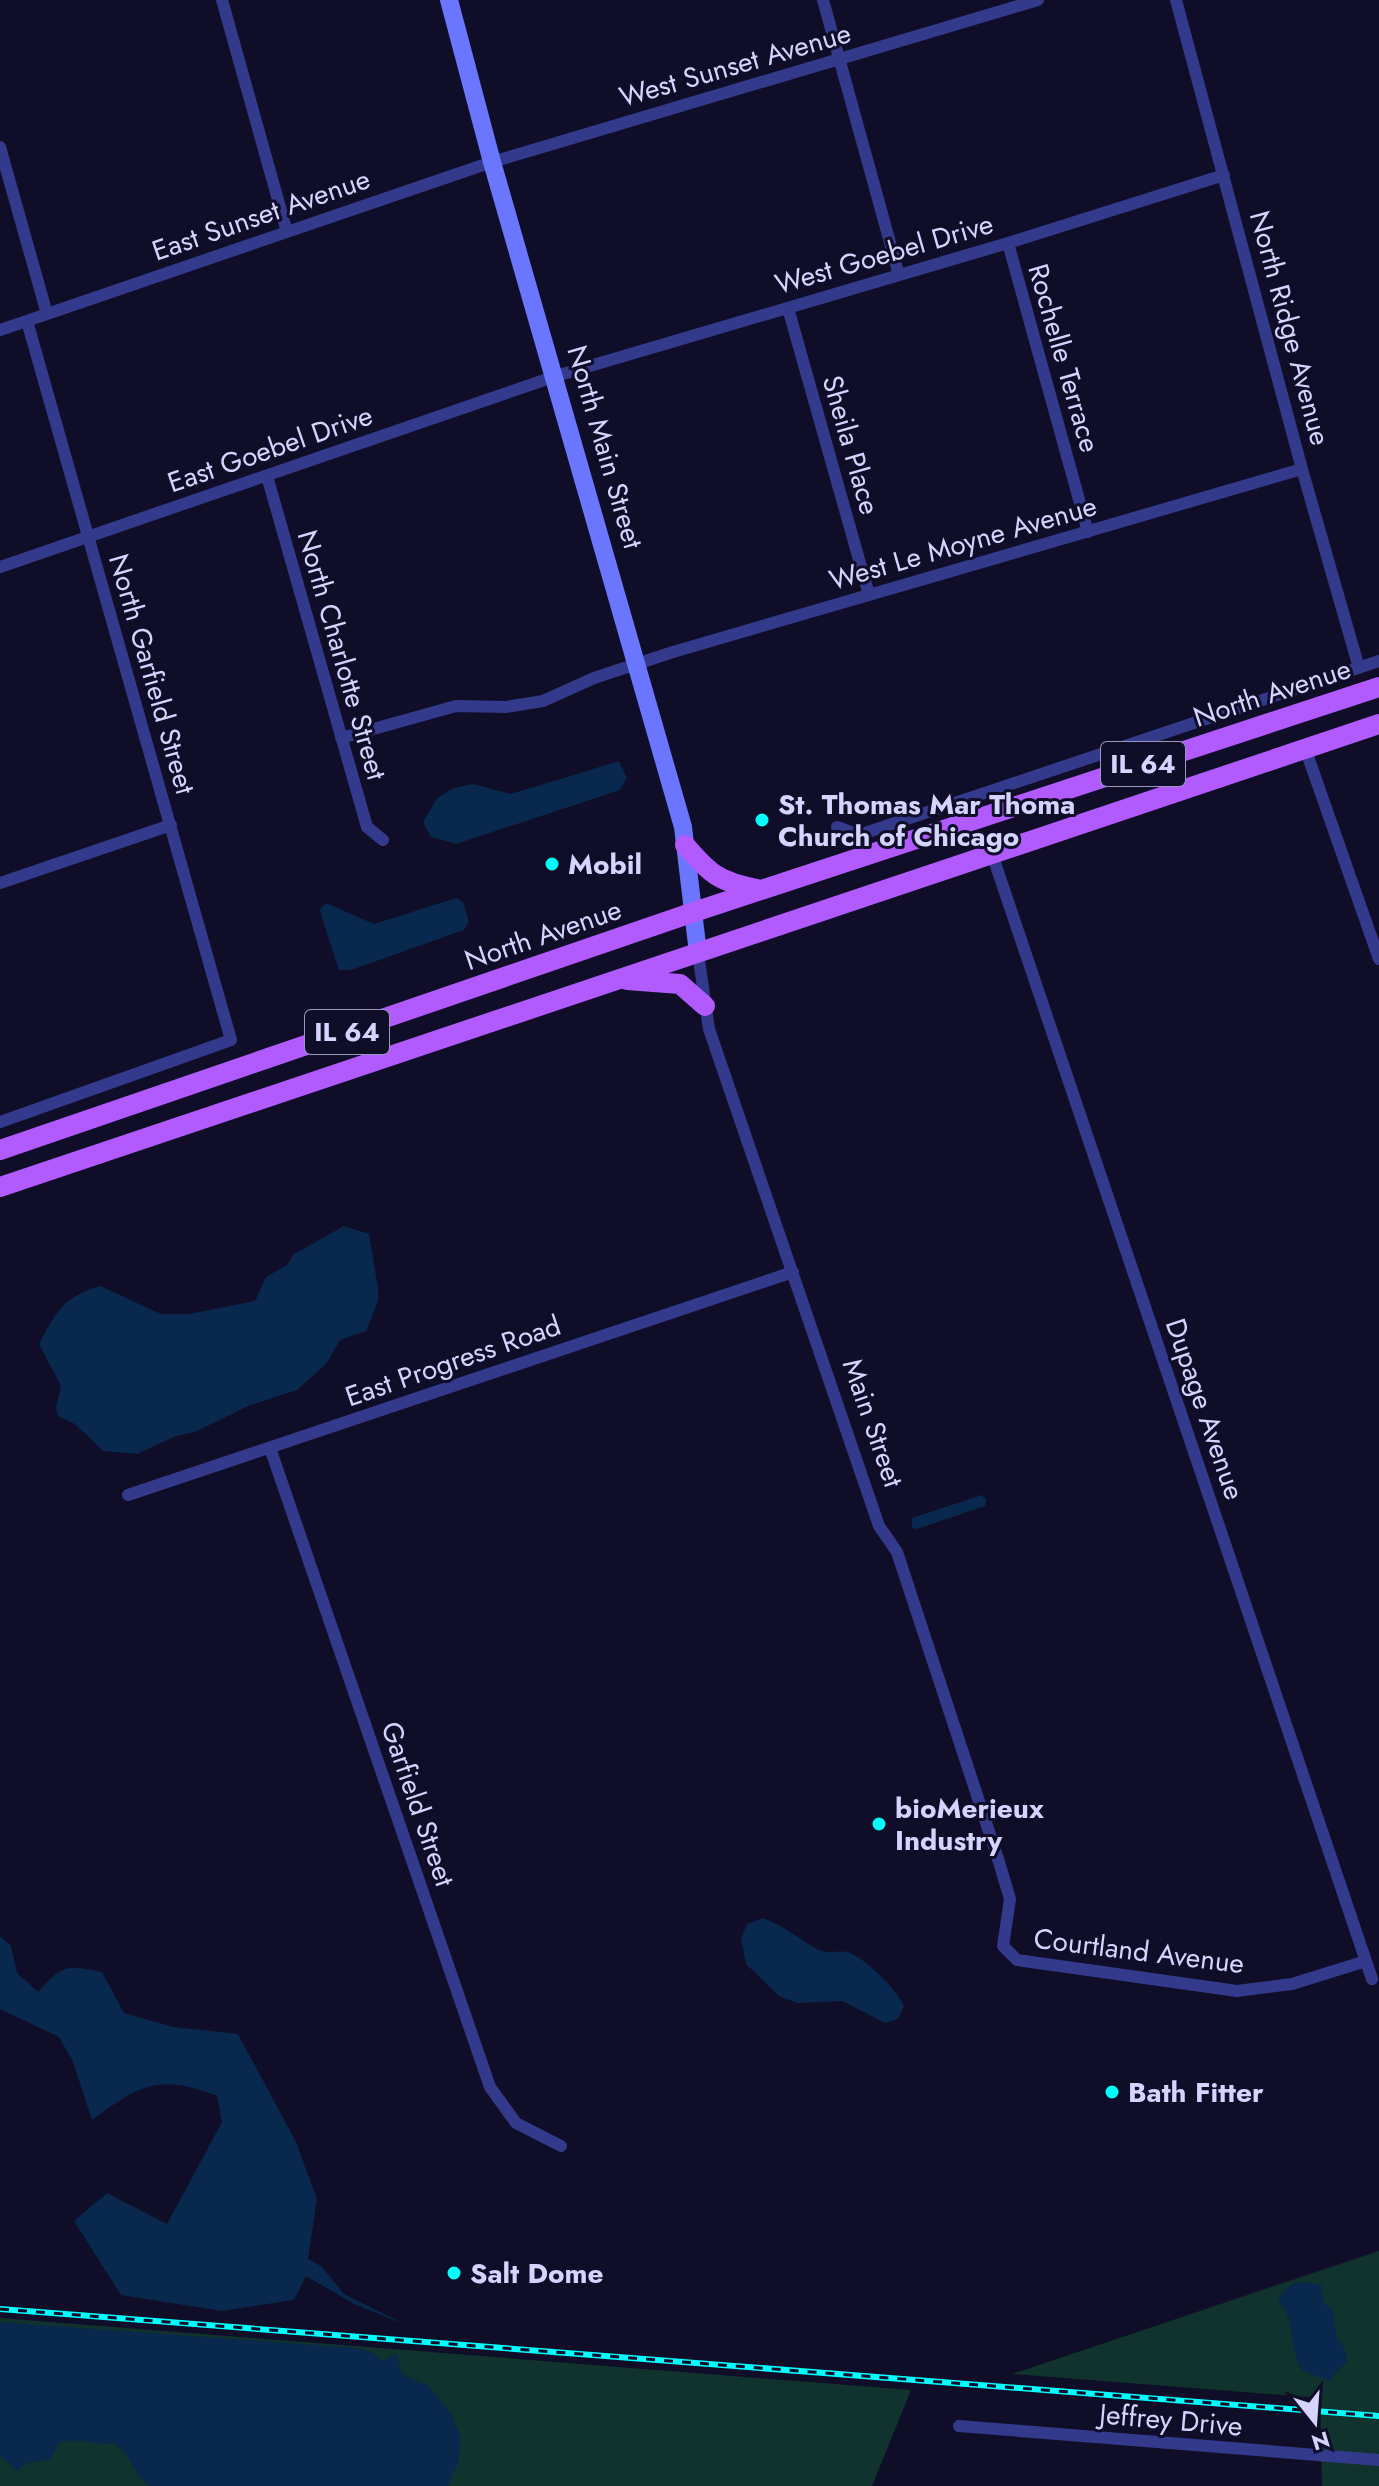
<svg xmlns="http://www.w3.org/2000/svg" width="1379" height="2486" viewBox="0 0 1379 2486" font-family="Jost,sans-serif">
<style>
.green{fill:#10332e}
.water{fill:#08284d}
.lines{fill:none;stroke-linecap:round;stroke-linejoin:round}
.street{stroke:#343a8b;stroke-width:12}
.secondary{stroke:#6b76ff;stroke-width:18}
.primary{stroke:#b15bff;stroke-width:20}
.rail-casing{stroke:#0ff;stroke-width:6}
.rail{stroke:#0f0d28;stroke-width:3;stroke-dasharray:9;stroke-linecap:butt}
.poi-dot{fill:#0ff;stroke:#0f0d28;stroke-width:3}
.labels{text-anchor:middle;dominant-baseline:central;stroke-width:6;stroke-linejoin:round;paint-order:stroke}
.shield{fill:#0f0d28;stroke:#9a98be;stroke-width:2}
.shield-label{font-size:26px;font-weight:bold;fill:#d5d4ff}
.street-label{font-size:28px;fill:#d5d4ff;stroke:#0f0d28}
.poi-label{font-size:28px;font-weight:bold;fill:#d5d4ff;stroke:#0f0d28;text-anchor:start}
</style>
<rect width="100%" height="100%" fill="#0f0d28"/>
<path class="green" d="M1379,2251V2486H1322L1320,2398L1012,2374Z
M0,2318L911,2390L872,2486H0Z"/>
<path class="water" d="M619,761L627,778L620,790L456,844L431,837L423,822L437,798L454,788L473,784L511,794Z
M456,898L463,902L469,922L464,930L351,970H339L322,918L320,909L326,903L374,924Z
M344,1226L369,1234L378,1288V1301L366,1331L340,1340L326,1364L297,1390L248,1406L195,1432L176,1436L137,1454L103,1451L75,1424L58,1416L56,1408L61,1386L39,1344C56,1312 63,1297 100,1286L161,1314H189L255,1301L266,1277L287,1265L294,1254Z
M982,1495L986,1499L985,1506L917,1529L912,1528V1518Z
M763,1918C783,1925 799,1939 817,1949C829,1955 836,1950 847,1952C865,1957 897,1990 904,2006L898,2019L885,2023L842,2001L797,2003L779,1996L746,1964L741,1938L747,1924Z
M0,1936L11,1946L17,1973L38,1992C62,1965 65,1965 102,1972L124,2013L173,2027L238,2034L296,2142L317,2199L308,2259L321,2266L344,2294L406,2325L354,2304L306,2276L294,2300L222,2311L121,2295L74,2221L107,2193L167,2224L222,2122L217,2096C158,2073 140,2085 92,2120L73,2062L59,2037L0,2009Z
M1297,2282L1321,2284L1324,2303L1333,2311L1337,2337L1347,2353V2361L1329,2381L1302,2370C1289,2350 1296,2318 1278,2301L1286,2288Z
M0,2322L355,2348L372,2352L382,2361L397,2354L401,2373L430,2387L451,2414L461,2437L459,2461L448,2486H150C131,2474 133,2455 114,2444C96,2445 76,2437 59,2443L50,2460L27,2463L17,2471L0,2455Z"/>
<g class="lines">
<path class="street" d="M222,0L287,232
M823,0L899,275
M1176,0L1302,469L1359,668
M0,147L47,314
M1008,243L1088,532
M788,308L869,595
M0,330L492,162L1038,0
M267,476L367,827L383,840
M0,567L556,376L1008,243L1224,175
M341,738L456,706L506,707L543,701L594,678L673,652L1302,469
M1305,748L1379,959
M837,827L859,835L1379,661
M992,854L1372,1979
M0,883L171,825
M698,953L709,1029L879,1526L897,1552L999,1862L1010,1899L1003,1946L1017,1960L1237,1991L1292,1984L1366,1961
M0,1122L231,1040L27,321
M270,1448L490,2087L516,2123L561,2146
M128,1495L793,1272
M959,2426L1379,2460"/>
<path class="secondary" d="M449,0L492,162L683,827L698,953"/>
<path class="primary" d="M685,845C710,874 719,882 757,889
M627,980L680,984L705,1006
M0,1150L694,912L1379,687
M0,1187L1379,724"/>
<g class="rail-casing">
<path id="rail" d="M0,2309L1379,2416"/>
</g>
<use href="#rail" class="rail"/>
</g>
<g class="poi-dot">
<circle cx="762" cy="820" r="8"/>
<circle cx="552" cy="864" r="8"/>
<circle cx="879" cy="1824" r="8"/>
<circle cx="1112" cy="2092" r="8"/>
<circle cx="454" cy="2273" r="8"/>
</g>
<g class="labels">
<g class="shield">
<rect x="1101" y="742" width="84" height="44" rx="6"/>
<rect x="305" y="1010" width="84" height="44" rx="6"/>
</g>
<g class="shield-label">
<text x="1143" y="764">IL 64</text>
<text x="347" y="1032">IL 64</text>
</g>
<g class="street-label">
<text transform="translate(735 65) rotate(-16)">West Sunset Avenue</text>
<text transform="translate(261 215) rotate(-19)">East Sunset Avenue</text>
<text transform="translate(884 254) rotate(-16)">West Goebel Drive</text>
<text transform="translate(1290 328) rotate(75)">North Ridge Avenue</text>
<text transform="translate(1064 358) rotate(74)">Rochelle Terrace</text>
<text transform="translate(851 445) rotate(74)">Sheila Place</text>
<text transform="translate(605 447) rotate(74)">North Main Street</text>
<text transform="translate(270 449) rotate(-19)">East Goebel Drive</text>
<text transform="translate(963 543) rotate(-16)">West Le Moyne Avenue</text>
<text transform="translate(342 655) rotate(74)">North Charlotte Street</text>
<text transform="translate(152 674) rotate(74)">North Garfield Street</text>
<text transform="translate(1272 693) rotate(-18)">North Avenue</text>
<text transform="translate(543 935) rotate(-19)">North Avenue</text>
<text transform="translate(453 1361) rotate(-19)">East Progress Road</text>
<text transform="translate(1205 1409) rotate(71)">Dupage Avenue</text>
<text transform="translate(873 1423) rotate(71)">Main Street</text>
<text transform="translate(418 1804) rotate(71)">Garfield Street</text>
<text transform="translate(1139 1951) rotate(7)">Courtland Avenue</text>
<text transform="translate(1171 2420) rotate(5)">Jeffrey Drive</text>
</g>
<g class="poi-label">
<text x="778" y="804">St. Thomas Mar Thoma<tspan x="778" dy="32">Church of Chicago</tspan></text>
<text x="568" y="864">Mobil</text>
<text x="895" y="1808">bioMerieux<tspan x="895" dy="32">Industry</tspan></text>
<text x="1128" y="2092">Bath Fitter</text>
<text x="470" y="2273">Salt Dome</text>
</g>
</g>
<g transform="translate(1315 2422) rotate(163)" stroke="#0f0d28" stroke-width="6" paint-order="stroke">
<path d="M0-6L14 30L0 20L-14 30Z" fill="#d5d4ff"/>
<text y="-12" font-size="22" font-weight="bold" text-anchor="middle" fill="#d5d4ff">N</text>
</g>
</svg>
